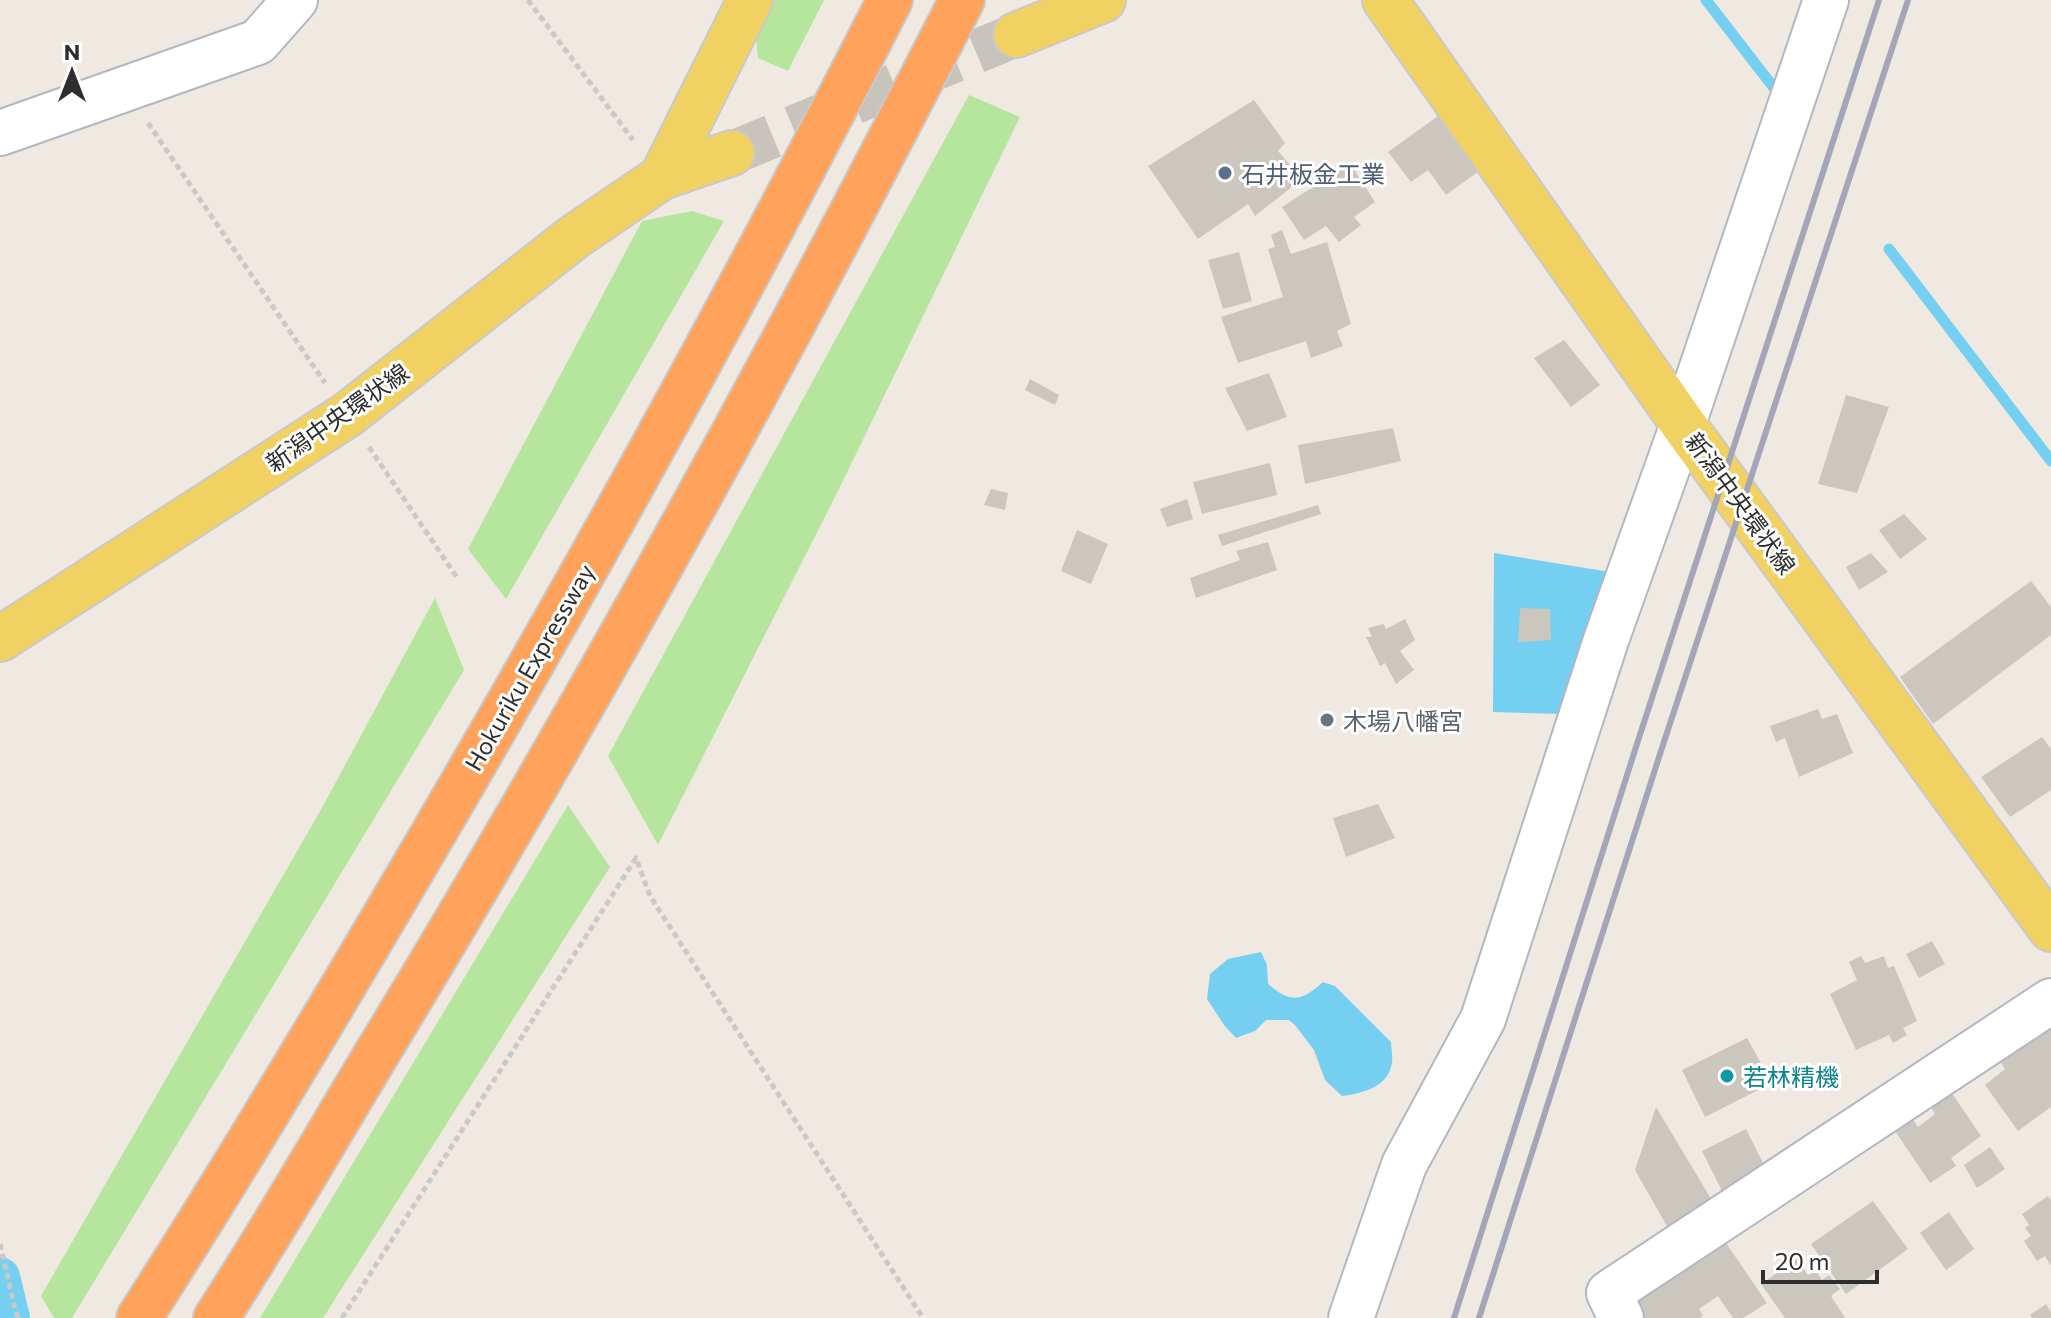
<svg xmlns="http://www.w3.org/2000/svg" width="2051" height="1318" font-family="Commissioner,'Noto Sans JP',sans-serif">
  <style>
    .green { fill: #b6e59e }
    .water { fill: #75cff0 }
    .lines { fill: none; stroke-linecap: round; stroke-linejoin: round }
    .stream { stroke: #75cff0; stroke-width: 11 }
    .canal { stroke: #75cff0; stroke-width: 40 }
    .building { fill: #cbc7bf }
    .primary-tunnel { stroke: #c8c4bd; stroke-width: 44; stroke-dasharray: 44 22; stroke-linecap: butt }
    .minor-casing { stroke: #b4b7c1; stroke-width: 48 }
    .tertiary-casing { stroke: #b4b7c1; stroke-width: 48 }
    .primary-casing { stroke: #c9c9c9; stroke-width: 48 }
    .motorway-casing { stroke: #c9c9c9; stroke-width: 48 }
    .path { stroke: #c9c9c9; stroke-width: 5; stroke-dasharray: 6 4; stroke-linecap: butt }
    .minor { stroke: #fff; stroke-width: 44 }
    .tertiary { stroke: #fff; stroke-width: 44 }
    .primary { stroke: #f2d163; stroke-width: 44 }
    .motorway { stroke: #ffa35c; stroke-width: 44 }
    .rail { stroke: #a3a6b8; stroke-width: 6 }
    .service-dot { fill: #5c6f8a; stroke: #fff; stroke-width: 3 }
    .worship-dot { fill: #6b7280; stroke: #fff; stroke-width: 3 }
    .culture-dot { fill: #0f9aa8; stroke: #fff; stroke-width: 3 }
    .labels { text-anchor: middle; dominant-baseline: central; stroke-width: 6; stroke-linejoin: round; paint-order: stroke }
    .service-label { font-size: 24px; fill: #4e5e75; stroke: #fff; text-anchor: start }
    .street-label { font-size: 24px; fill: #2e2e2e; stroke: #fff }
    .worship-label { font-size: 24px; fill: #5b616d; stroke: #fff; text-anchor: start }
    .culture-label { font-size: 24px; fill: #0d838f; stroke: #fff; text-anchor: start }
  </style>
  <rect width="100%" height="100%" fill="#efe9e1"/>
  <!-- green -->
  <path class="green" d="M770,0H824L788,71L758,58L755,29Z
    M969,95L1020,117L835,497L658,845L608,756Z
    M692,211L724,221L506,599L468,549L642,221Z
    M435,598L464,670L72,1318H54L41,1296L323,806Z
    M568,805L610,867L323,1318H260Z"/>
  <!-- water -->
  <path class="water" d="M1494,553L1610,572L1562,714L1493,712Z
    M1261,952L1267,965L1268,984C1290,1003 1301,1002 1323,982L1335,986L1391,1042C1391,1048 1393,1056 1392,1062C1389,1087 1363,1093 1342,1096L1325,1080L1314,1050L1295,1025L1289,1020H1266L1255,1031L1236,1038L1224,1025L1207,999L1210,974L1228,959Z"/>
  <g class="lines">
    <!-- stream -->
    <path class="stream" d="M1706,0L1781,97
      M1889,249L2051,461"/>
    <!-- canal -->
    <path class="canal" d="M0,1277L10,1318"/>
  </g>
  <!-- building -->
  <path class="building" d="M1254,100L1285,143L1278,151L1302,179L1255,216L1248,204L1198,239L1148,166Z
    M1438,116L1479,171L1446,195L1428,170L1411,182L1388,152Z
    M1350,163L1375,202L1354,217L1361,225L1339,242L1326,226L1304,240L1282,207Z
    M1282,230L1291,254L1327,242L1351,324L1337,331L1343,346L1311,358L1306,341L1238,363L1221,317L1283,297L1268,249L1275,247L1271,235Z
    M1239,252L1252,301L1223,309L1208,260Z
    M1564,340L1600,385L1571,407L1534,358Z
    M1269,373L1287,417L1247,431L1225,388Z
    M1030,379L1059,395L1055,405L1025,390Z
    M1846,395L1889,407L1857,493L1818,484Z
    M1393,428L1401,461L1305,484L1298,445Z
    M1270,463L1277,495L1202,514L1193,482Z
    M991,489L1008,493L1005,510L984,505Z
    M1187,499L1193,519L1167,527L1160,509Z
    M1318,505L1321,514L1222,546L1218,535Z
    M1904,514L1927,539L1900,559L1879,530Z
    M1077,530L1108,544L1091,584L1061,571Z
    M1268,542L1277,570L1196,598L1190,578L1240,560L1236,551Z
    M1871,553L1888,572L1859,590L1846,567Z
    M2031,581L2051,607V635L1933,724L1900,677Z
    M1520,608L1550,609L1551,640L1518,642Z
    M1405,619L1415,640L1400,651L1414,670L1396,684L1385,663L1380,666L1366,637H1372L1368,628L1384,624L1386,629Z
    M1818,709L1822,719L1837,714L1853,753L1799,777L1785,738L1776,742L1770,726Z
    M2042,737L2051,749V790L2010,817L1981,777Z
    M1378,804L1395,838L1346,857L1333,818Z
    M1932,941L1945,964L1919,978L1906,954Z
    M1861,956L1865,963L1884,956L1888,968L1894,966L1917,1021L1903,1028L1907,1035L1893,1043L1889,1035L1856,1050L1830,994L1857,980L1849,962Z
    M2051,1029V1107L2018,1131L1985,1085L2005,1069L2000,1061Z
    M1747,1038L1772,1083L1705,1117L1682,1070Z
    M1949,1089L1981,1136L1951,1158L1956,1166L1930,1183L1893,1128L1910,1115L1918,1127L1935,1114L1928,1102Z
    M1656,1107L1713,1202L1668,1228L1635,1170Z
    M1746,1129L1766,1169L1723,1193L1702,1151Z
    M1990,1147L2005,1169L1977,1188L1964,1165Z
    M2048,1196L2051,1200V1266L2045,1256L2037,1261L2024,1241L2031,1236L2025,1228L2029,1225L2022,1214Z
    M1873,1201L1908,1249L1846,1294L1811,1244Z
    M1949,1212L1974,1249L1946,1270L1920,1233Z
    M1724,1240L1767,1303L1743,1318H1733L1718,1296L1699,1309L1703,1316L1700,1318H1641L1630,1301Z
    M1797,1259L1808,1275L1816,1271L1822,1280L1829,1275L1840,1289L1831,1296L1845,1318H1785L1761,1284Z
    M2046,1304L2051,1312V1318H2032L2030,1315Z"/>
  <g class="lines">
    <!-- primary-tunnel -->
    <path class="primary-tunnel" d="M732,153L1016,35"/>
    <!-- minor casing -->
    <g class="minor-casing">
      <path id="minor" d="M0,133L258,42L295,0
        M1621,1318L1609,1293L2051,1001"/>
    </g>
    <!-- tertiary casing -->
    <g class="tertiary-casing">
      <path id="tertiary" d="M1351,1318L1404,1165L1483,1019L1606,640L1683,424L1826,0"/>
    </g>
    <!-- primary casing -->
    <g class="primary-casing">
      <path id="primary" d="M1385,0L1683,424L2051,929
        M1016,35L1103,0
        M662,177L750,0
        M0,639L347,415L574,237L662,177L732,153"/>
    </g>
    <!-- motorway casing -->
    <g class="motorway-casing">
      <path id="motorway" d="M139,1318C242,1158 340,993 436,829C595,557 747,281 890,0
        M216,1318C274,1229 327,1136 382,1045C589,704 781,355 962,0"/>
    </g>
    <!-- path -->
    <path class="path" d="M528,0L633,140
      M148,123L325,383
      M369,447L458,579
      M0,1244L15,1309L18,1318
      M342,1318L636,858L650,896L923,1318"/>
    <!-- minor -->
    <use href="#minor" class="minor"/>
    <!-- tertiary -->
    <use href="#tertiary" class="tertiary"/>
    <!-- primary -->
    <use href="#primary" class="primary"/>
    <!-- motorway -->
    <use href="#motorway" class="motorway"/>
    <!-- rail -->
    <path class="rail" d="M1454,1318L1636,747L1879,0
      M1479,1318L1660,754L1908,0"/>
  </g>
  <!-- markers -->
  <circle class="service-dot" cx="1225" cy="173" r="8"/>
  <circle class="worship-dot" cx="1327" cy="720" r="8"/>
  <circle class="culture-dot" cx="1727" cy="1076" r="8"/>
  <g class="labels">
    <!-- service labels -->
    <g class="service-label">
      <text x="1241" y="173">石井板金工業</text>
    </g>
    <!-- street labels -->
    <g class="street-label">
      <text transform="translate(337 417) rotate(-35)">新潟中央環状線</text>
      <text transform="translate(1741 503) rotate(54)">新潟中央環状線</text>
      <text transform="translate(529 667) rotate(-60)">Hokuriku Expressway</text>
    </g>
    <!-- worship labels -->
    <g class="worship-label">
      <text x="1343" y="720">木場八幡宮</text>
    </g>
    <!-- culture labels -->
    <g class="culture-label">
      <text x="1743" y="1076">若林精機</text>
    </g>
  </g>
  <!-- north arrow -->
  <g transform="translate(72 72)" stroke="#ffffff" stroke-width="6" paint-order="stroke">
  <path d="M0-6L14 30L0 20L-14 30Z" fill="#2e2e2e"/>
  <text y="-12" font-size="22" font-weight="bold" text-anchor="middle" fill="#2e2e2e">N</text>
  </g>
  <!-- scale -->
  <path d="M1763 1270v12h114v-12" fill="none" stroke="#2e2e2e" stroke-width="4"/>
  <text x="1775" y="1270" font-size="24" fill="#2e2e2e" stroke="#ffffff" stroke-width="6" paint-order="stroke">20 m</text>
</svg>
